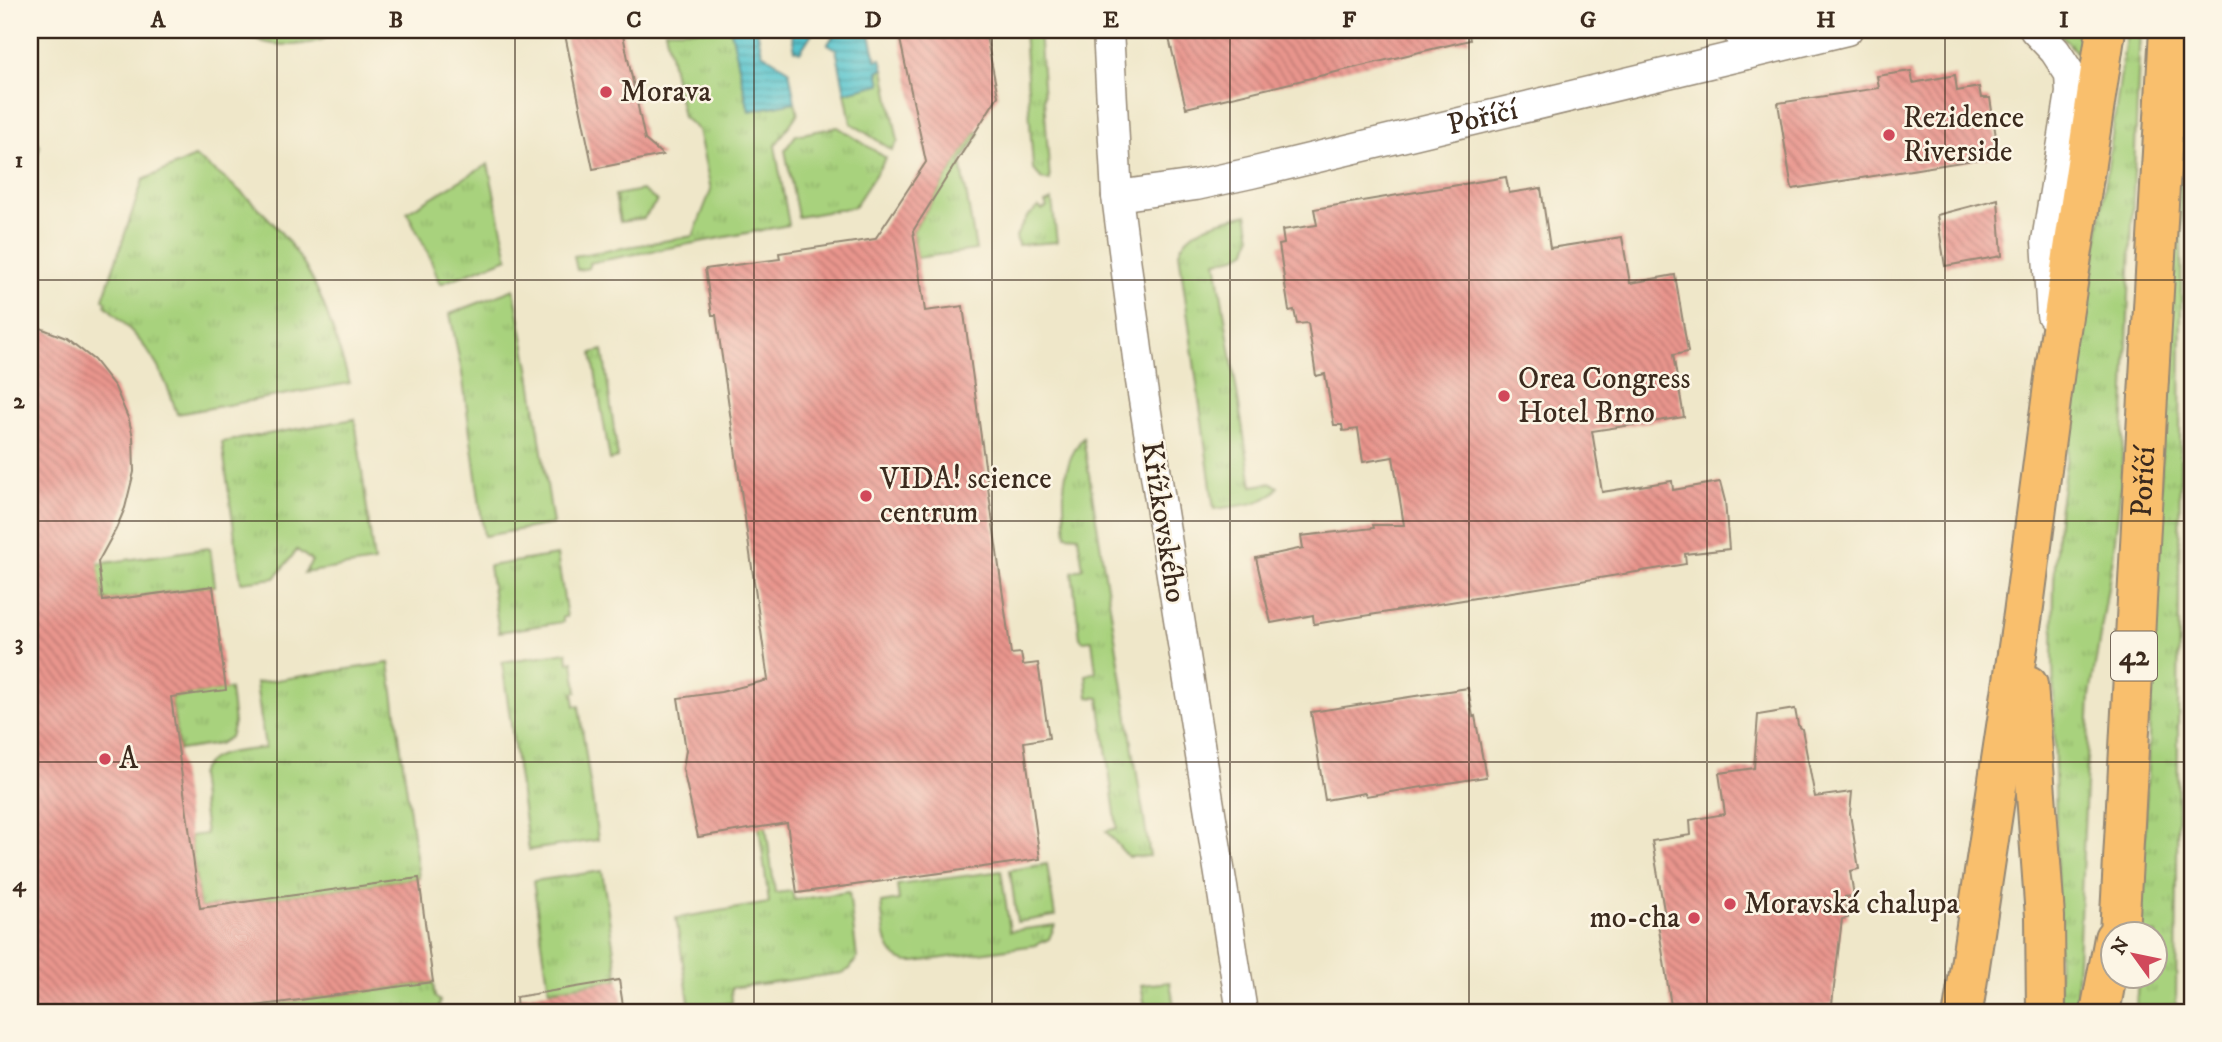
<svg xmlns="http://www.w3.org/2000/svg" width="2222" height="1042" font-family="'IM FELL DW Pica',serif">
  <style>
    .grass { fill: url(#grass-tufts); stroke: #727e4e; stroke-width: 2 }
    .water { fill: url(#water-rules); stroke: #497776; stroke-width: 2 }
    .building { fill: url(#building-back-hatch) }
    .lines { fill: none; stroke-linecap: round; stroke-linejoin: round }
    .street-casing { stroke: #958874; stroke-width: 33 }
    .primary-casing { stroke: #958874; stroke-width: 42 }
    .highway-casing { stroke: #958874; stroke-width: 42 }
    .street { stroke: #fff; stroke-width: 30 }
    .primary { stroke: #f9bf6d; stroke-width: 38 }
    .highway { stroke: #f9bf6d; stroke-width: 38 }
    .grid { fill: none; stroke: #3b2a1e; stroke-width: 2; stroke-opacity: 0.55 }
    .poi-dot { fill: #d1495b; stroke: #fcf5e5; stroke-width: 2.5 }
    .labels { text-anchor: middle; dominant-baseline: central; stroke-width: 5; stroke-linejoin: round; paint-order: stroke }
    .shield { fill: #fcf5e5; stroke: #75675a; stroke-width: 2 }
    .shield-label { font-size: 28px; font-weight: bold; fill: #3b2a1e }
    .poi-label { font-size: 30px; fill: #3b2a1e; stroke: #fcf5e5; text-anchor: start }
    .street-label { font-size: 30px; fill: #3b2a1e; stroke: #fcf5e5 }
    .neatline { fill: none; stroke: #3b2a1e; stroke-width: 2.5 }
    .grid-label { font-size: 23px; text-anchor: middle; font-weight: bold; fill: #3b2a1e }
  </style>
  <defs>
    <pattern id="grass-tufts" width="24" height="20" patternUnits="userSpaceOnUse" patternTransform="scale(1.75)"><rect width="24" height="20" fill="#a8d27d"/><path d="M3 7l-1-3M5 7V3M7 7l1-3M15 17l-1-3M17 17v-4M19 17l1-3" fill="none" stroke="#92b46c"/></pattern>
    <pattern id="water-rules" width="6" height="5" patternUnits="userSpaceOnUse" patternTransform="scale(1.75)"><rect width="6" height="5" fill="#57c4cd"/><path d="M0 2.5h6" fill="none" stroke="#499fa6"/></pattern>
    <pattern id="building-back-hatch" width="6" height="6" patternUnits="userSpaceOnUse" patternTransform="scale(1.75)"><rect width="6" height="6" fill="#e9958d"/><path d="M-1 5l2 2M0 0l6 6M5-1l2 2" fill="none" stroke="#be7a73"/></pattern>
  </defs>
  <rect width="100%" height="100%" fill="#fcf5e5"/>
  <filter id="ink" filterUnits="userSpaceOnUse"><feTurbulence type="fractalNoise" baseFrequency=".0143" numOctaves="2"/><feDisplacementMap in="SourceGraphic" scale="14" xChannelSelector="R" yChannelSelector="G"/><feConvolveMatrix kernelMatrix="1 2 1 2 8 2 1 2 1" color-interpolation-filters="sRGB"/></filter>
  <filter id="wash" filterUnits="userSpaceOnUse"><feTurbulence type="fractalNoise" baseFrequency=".00686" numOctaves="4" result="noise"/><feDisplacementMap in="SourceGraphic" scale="28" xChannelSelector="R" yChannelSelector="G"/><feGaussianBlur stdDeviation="1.57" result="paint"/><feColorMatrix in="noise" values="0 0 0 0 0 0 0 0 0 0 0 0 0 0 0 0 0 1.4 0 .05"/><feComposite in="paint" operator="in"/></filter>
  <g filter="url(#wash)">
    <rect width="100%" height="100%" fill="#efe7c9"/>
    <!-- grass -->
    <path class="grass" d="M235,30H343C310,50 268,50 235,30Z
      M665,30H731L749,111L795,102L798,113L775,146L789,225L589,263V268L577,270L574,256L693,236L711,190L698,130L683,117Z
      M1024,30H1039L1050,181L1042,179L1033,169Z
      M2056,30H2085L2082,53L2079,55C2071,47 2065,38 2056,30Z
      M2127,30H2140L2121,486L2113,557L2090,696L2076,1007H2059L2053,657L2054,581L2058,520Z
      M2181,30H2183L2176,1012H2136L2138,976H2156V934L2140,933Z
      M884,69L898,141L892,150L851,123L845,92L880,84L878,71Z
      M838,127L886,158L854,207L798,217L785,150L796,135Z
      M976,131L979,134L961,162L976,250L917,258L913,231Z
      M30,132L40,146L30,178Z
      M195,157C247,192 295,236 320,296C332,324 340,354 350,383L177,414C162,364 144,341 105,305L107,302L103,299L143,180Z
      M488,164L508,258L440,284L428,253L407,212Z
      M642,190L657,201L644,218L620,222L615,195Z
      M1052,200L1057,242L1018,245L1016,236L1027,217L1039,207L1042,210L1047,207L1045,203Z
      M1247,214L1251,237L1247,250L1236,257L1216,261L1252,486L1272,483L1278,487C1267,506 1234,506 1214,509L1179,252C1188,225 1223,221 1247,214Z
      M514,289L530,373L553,524L484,536L462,373L450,314Z
      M603,350L618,458L610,460L592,353Z
      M355,419L374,562L304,573L312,561L297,550L275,578L241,582L222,442Z
      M1083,437L1150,856L1128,857L1106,831L1117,828L1099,698L1088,697L1086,675L1096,672L1092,640L1083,641L1080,638L1072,572L1083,568L1078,536L1066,535C1063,499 1059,467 1083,437Z
      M210,548L215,586L103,601L97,564Z
      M557,555L567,617H563V622L499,632L489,566Z
      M567,652L568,662L573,661L577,692L573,693L575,706H579L598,840L529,850L502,662Z
      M389,663L419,878L200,908L190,836L206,834L199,775C209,749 241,752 265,748L256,683Z
      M230,689L234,723L230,737L219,744L179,750L171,697Z
      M754,787L761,790L775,893L792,891L794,900L849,892L857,958L850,969L842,973L731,988L732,1003L690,1008L676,918L769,903Z
      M1047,864L1055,916L1017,922L1010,870Z
      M602,871L618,979L549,990L533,881Z
      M1001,871L1010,931L1055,925L1049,939L1036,945L915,962C882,964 884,926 881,903L899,900L897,885Z
      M433,982L435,997L440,1001L438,1012H211Z
      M1170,982L1175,1012H1159L1158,1006L1145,1007L1141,985Z"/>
    <!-- water -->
    <path class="water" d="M731,30H757L762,53L789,70L795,102L749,111Z
      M791,30H814L800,52L795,50Z
      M837,30H869L876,60L881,59L884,69L878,71L881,84L845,92L836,49L828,44Z"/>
    <g id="blocks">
      <!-- building -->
      <path class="building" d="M564,30H622L645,140L663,155L593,169Z
        M898,30H985L998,96L913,231L925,311L963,306L1011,654L1021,653L1023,665L1038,663L1049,738L1024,742L1040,859L797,893L787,823L698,837L683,769L686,750L678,698L721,692L768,680L716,315H712L705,269L780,259L779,253L875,239L926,162Z
        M1167,30H1468L1470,40L1186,108Z
        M1911,71L1913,83L1955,75L1957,91L1979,87L1981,98H1990L1999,156L1792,189L1778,103L1879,88L1877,76Z
        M1506,177L1509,193L1541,188L1550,248L1622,237L1630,283L1675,275L1688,352L1673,355L1684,417L1592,431L1602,492L1672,481L1673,490L1720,482L1725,501L1729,549L1685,554L1686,564L1314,624L1313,615L1271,623L1256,558L1303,548L1301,536L1374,528L1373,525H1404L1393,457L1363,462L1358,429L1343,431L1342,425H1334L1325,374L1316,376L1308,323L1297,324L1294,310L1289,311L1279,245L1284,244L1282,230L1317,225L1314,209Z
        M1998,199L2002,256L1945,266L1937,215Z
        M30,324L66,338L94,360L115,387L129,420L133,437L134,472L125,508L116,529L98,562L103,601L213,586L226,690L171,697L200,908L419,878L433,982L211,1012H30Z
        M1468,688L1473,717L1475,716L1486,777L1366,796L1365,793L1325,800L1311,712Z
        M1795,709L1798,725L1802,729L1815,797L1852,792L1850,814L1859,869L1850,871L1854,896L1845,897L1848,918L1842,919L1832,1004L1781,1012H1672L1657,917L1665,916L1652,841L1691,835L1690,820L1725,814L1719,773L1754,768L1758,715Z
        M619,980L624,1012H517L516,997Z"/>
    </g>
  </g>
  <g filter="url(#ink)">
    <use href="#blocks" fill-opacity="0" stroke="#958874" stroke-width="2"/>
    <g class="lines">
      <!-- street casing -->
      <g class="street-casing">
        <g id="street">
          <path d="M1108,30L1117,196L1141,381L1242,1012"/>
          <path d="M1739,30L1746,54"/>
          <path d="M2035,30L2055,51L2070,74L2071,93L2047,241L2052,315"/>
          <path id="s1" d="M1117,196L1196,185L1251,173L1847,30"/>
        </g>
      </g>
      <!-- primary casing -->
      <g class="primary-casing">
        <path id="primary" d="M2056,363L2106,30
          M2149,378L2169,30"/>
      </g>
      <!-- highway casing -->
      <g class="highway-casing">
        <g id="highway">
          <path d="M2028,685L2045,917L2046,1012"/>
          <path id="s2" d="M2119,934L2149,378"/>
          <path d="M1963,1012L2023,614L2056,363"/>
          <path d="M2100,1012L2114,938"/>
        </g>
      </g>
      <!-- street -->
      <use href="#street" class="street"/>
      <!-- primary -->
      <use href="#primary" class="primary"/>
      <!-- highway -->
      <use href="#highway" class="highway"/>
    </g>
  </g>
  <!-- grid -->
  <path class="grid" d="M277,30V1012M515,30V1012M754,30V1012M992,30V1012M1230,30V1012M1469,30V1012M1707,30V1012M1945,30V1012M30,280H2192M30,521H2192M30,762H2192"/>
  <!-- markers -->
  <g class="poi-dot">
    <circle cx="606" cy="92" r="7"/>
    <circle cx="1889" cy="135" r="7"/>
    <circle cx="1504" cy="396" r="7"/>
    <circle cx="866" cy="496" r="7"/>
    <circle cx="105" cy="759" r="7"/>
    <circle cx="1730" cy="904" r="7"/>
    <circle cx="1694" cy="918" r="7"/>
  </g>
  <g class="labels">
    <!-- shield labels -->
    <rect class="shield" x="2111" y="631.5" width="46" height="49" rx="5"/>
    <g class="shield-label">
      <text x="2134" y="656">42</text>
    </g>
    <!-- poi labels -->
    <g class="poi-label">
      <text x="620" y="92">Morava</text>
      <text x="1903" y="118">Rezidence<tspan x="1903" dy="34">Riverside</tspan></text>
      <text x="1518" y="379">Orea Congress<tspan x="1518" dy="34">Hotel Brno</tspan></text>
      <text x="880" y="479">VIDA! science<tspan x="880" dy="34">centrum</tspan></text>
      <text x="119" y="759">A</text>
      <text x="1744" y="904">Moravská chalupa</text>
      <text x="1680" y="918" text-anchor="end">mo-cha</text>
    </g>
    <!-- street labels -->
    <g class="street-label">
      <text stroke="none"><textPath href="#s1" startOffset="374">Poříčí</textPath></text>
      <text stroke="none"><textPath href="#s2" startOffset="453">Poříčí</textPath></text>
      <text transform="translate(1163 522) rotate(81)">Křížkovského</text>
    </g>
  </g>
  <!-- margin -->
  <rect width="2222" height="1042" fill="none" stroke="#fcf5e5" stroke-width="77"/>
  <!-- north arrow -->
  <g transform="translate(2134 955) rotate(303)"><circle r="33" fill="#fcf5e5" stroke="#afa495" stroke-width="2"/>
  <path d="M0-5L12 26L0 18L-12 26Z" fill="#d1495b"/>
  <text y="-10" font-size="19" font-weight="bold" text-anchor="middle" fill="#3b2a1e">N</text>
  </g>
  <rect x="38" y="38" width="2146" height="966" class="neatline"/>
  <g class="grid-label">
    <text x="158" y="27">A</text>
    <text x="396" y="27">B</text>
    <text x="634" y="27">C</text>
    <text x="873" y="27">D</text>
    <text x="1111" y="27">E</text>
    <text x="1349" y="27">F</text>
    <text x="1588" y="27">G</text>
    <text x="1826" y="27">H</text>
    <text x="2064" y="27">I</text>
    <text x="19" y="167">1</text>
    <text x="19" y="408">2</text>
    <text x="19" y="650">3</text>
    <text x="19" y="891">4</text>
  </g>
</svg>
